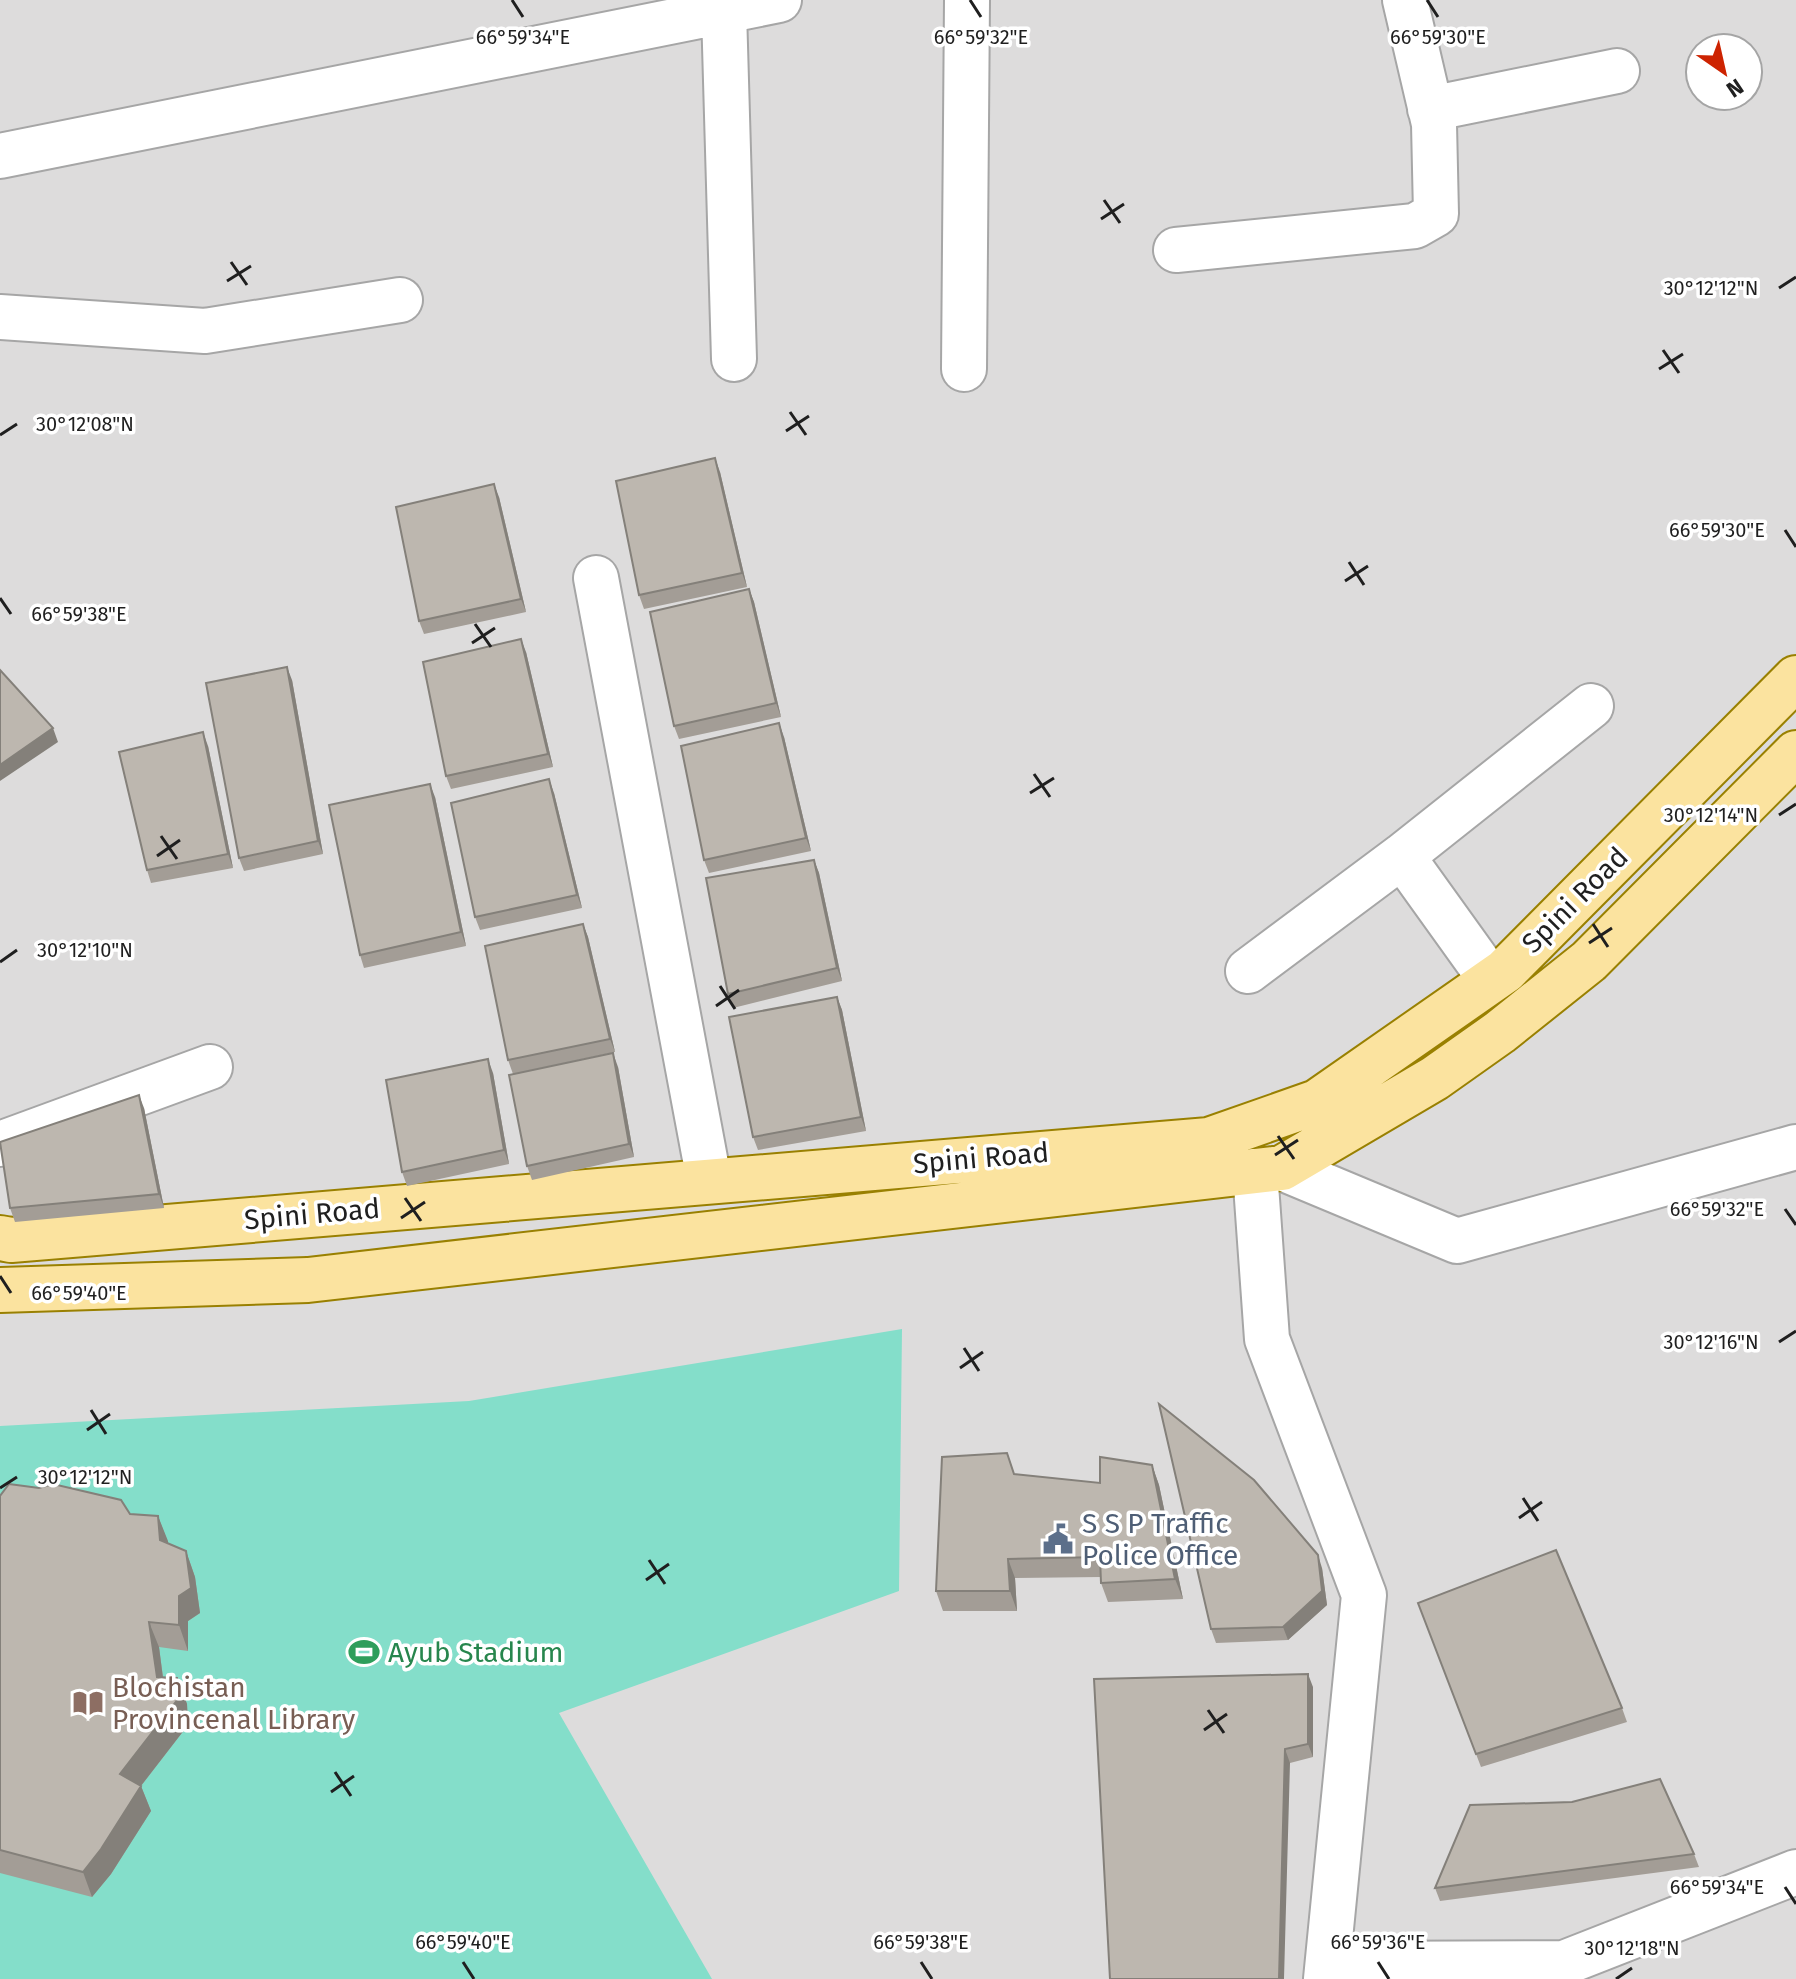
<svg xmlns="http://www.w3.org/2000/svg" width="1796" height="1979" font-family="'Fira Sans',sans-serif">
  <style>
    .residential { fill: #dddcdc; fill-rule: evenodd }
    .pitch { fill: #84deca }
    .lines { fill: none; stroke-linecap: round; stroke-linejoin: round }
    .minor-casing { stroke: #a6a6a6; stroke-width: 48 }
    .major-casing { stroke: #998001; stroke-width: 48 }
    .minor { stroke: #fff; stroke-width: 44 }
    .major { stroke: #fbe39f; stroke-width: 44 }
    .wall { fill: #a39d96 }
    .shaded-wall { fill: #84807a }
    .building { fill: #bdb7af; stroke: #84807a; stroke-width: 2 }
    .ticks { fill: none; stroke: #1f1f1f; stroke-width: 3 }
    .labels { text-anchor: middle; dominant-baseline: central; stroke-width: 7; stroke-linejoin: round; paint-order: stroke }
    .street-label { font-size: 28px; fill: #1f1f1f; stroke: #fff }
    .service-label { font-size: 28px; fill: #4e5e75; stroke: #fff; text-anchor: start }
    .leisure-label { font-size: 28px; fill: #27864d; stroke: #fff; text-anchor: start }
    .education-label { font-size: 28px; fill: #785e54; stroke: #fff; text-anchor: start }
    .ticks-label { font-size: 20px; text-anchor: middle; fill: #1f1f1f; stroke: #fff; stroke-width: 7; stroke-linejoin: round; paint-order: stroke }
  </style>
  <rect width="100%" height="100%" fill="#f0eee6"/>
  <!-- residential -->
  <path class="residential" d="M0,0H1796V1979H0ZM1700,48H1748V96H1700Z"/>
  <!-- pitch -->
  <path class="pitch" d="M902,1329L899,1591L559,1713L712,1979H0V1426L469,1401Z"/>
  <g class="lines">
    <!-- minor casing -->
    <g class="minor-casing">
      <path id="minor" d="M724,11L734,359
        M1430,109L1617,71
        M0,156L779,0
        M1176,250L1415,226L1436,214L1434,124L1405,0
        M0,317L205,331L400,300
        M964,369L967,0
        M596,578L709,1180
        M1402,856L1491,980
        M1248,971L1402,856L1591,706
        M0,1144L210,1067
        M1282,1168L1457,1241L1796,1147
        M1255,1171L1267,1339L1364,1595L1326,1979
        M1328,1964L1564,1963L1796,1872"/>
    </g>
    <!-- major casing -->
    <g class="major-casing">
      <path id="major" d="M0,1238L11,1240L1209,1140L1317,1102L1505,971L1796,678
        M0,1290L308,1280L1282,1168L1435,1078L1500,1032L1589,961L1796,753"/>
    </g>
    <!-- minor -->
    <use href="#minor" class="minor"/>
    <!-- major -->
    <use href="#major" class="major"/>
  </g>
  <!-- wall -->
  <path class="wall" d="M720,472L747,587L644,609L639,595Z
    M499,497L526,612L424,634L419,621Z
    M749,589L754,602L781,717L679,739L674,726Z
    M526,652L553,767L451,789L446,776Z
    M292,680L323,854L244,871L239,858Z
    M784,737L811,851L709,873L704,860Z
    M208,746L233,868L151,883L147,870Z
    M554,793L582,908L480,930L475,917Z
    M435,797L466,946L364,968L360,955Z
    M814,860L819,873L842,981L733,1008L728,994Z
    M583,924L588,937L615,1052L513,1074L508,1060Z
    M837,997L842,1010L866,1131L758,1150L753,1137Z
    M618,1067L634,1157L532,1180L527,1166Z
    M493,1073L509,1164L407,1186L402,1172Z
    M144,1108L164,1208L15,1222L10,1208Z
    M1152,1465L1159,1485L1183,1599L1108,1602L1101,1583V1577L1015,1578L1017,1611H943L936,1591L1015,1475L1100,1483Z
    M0,1496L130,1514L158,1516L168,1543L186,1551L195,1577L200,1613L188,1621V1651L159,1647L163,1677L177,1678L187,1704L188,1725L141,1786L151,1811L111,1874L92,1897L0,1873Z
    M1322,1568L1327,1605L1288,1640L1216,1643L1211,1629Z
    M1418,1603L1622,1708L1627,1722L1481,1767Z
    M1313,1687V1757L1290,1763L1110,1979Z
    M1694,1854L1699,1867L1440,1901L1435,1888Z"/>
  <!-- shaded-wall -->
  <path class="shaded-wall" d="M715,458L720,472L747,587L742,573Z
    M494,484L499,497L526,612L521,599Z
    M749,589L754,602L781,717L776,703Z
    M521,639L526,652L553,767L548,754Z
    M287,667L292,680L323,854L318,841Z
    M779,723L784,737L811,851L806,838Z
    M53,728L58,742L0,781V765Z
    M203,732L208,746L233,868L228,854Z
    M549,779L554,793L582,908L577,895Z
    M430,784L435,797L466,946L461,932Z
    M814,860L819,873L842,981L837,968Z
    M583,924L588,937L615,1052L610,1039Z
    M837,997L842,1010L866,1131L861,1117Z
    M613,1053L618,1067L634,1157L629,1144Z
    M488,1059L493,1073L509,1164L504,1150Z
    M139,1095L144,1108L164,1208L159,1194Z
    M1152,1465L1159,1485L1183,1599L1175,1579Z
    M158,1516L168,1541L169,1565L160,1540Z
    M186,1551L195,1577L200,1613L188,1621V1651L179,1625V1596Z
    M1318,1555L1322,1568L1327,1605L1288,1640L1283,1627Z
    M1008,1559L1015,1578L1017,1611L1010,1591Z
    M149,1622L159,1647L166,1702L157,1677Z
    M1308,1674L1313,1687V1757L1308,1744Z
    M177,1678L187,1704L188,1725L130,1800L120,1774Z
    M1285,1749L1290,1763L1284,1979H1279Z
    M141,1786L151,1811L111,1874L92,1897L83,1872Z"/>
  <!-- building -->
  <path class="building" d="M715,458L742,573L639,595L616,481Z
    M494,484L521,599L419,621L396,507Z
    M749,589L776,703L674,726L650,612Z
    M521,639L548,754L446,776L423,662Z
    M287,667L318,841L239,858L206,683Z
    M0,670L53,728L0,765Z
    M779,723L806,838L704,860L681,746Z
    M203,732L228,854L147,870L119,752Z
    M549,779L577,895L475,917L451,803Z
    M430,784L461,932L360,955L329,805Z
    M814,860L837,968L728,994L706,878Z
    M583,924L610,1039L508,1060L485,946Z
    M837,997L861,1117L753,1137L729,1017Z
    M613,1053L629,1144L527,1166L509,1075Z
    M488,1059L504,1150L402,1172L386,1080Z
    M139,1095L159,1194L10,1208L0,1142Z
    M1159,1404L1254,1480L1318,1555L1322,1591L1283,1627L1211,1629Z
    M1007,1453L1014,1474L1100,1483V1457L1152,1465L1175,1579L1101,1583L1100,1557L1008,1559L1010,1591H936L942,1457Z
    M9,1484L39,1488L53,1484L121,1500L130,1514L158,1516L160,1540L186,1551L191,1588L179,1596V1625L149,1622L157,1677L177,1678L178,1699L120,1774L141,1786L101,1849L83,1872L0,1850V1496Z
    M1556,1550L1622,1708L1476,1754L1418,1603Z
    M1308,1674V1744L1285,1749L1279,1979H1110L1094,1679Z
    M1660,1779L1694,1854L1435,1888L1470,1805L1572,1802Z"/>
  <!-- ticks -->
  <path class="ticks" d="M512,0L523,17M970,0L981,17M1427,0L1438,17M1104,200L1120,223M1101,219L1124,204M231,262L247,285M227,281L251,266M1779,288L1796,277M1663,350L1679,373M1659,369L1683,354M790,412L806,435M786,431L809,416M0,435L17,424M1785,530L1796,547M1349,562L1364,585M1345,581L1368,566M0,598L11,614M475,624L491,647M472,643L495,628M1034,774L1050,797M1030,793L1054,778M1779,815L1796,804M161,836L177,859M157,856L180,840M1593,924L1608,947M1589,943L1612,928M0,962L17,950M720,986L735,1009M716,1006L739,990M1278,1136L1294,1159M1275,1155L1298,1140M405,1198L421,1221M1785,1209L1796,1225M401,1218L425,1202M0,1276L11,1293M1779,1342L1796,1331M964,1348L979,1371M960,1368L983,1352M91,1410L106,1434M87,1430L110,1414M0,1488L17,1477M1523,1498L1538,1521M1519,1518L1542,1502M649,1560L665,1584M646,1580L669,1564M1208,1710L1224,1733M1204,1730L1227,1714M335,1772L351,1796M331,1792L354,1776M1785,1887L1796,1904M463,1962L474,1979M921,1962L932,1979M1378,1962L1389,1979M1616,1979L1632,1968"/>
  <!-- icons -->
  <defs>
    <g id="civic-bare" transform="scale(2.4)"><path d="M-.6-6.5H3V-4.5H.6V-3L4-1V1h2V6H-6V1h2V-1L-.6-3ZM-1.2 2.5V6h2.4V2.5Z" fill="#5c6f8a" stroke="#fff" stroke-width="2.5" paint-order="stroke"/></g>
    <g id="stadium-bare" transform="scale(2.4)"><path d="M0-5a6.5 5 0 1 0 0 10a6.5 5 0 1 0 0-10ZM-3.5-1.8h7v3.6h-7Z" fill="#2e9e5b" stroke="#fff" stroke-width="2.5" paint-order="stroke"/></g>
    <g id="library-bare" transform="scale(2.4)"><path d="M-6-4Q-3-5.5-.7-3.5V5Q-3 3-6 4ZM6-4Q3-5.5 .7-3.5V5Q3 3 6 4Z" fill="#8d6e63" stroke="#fff" stroke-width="2.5" paint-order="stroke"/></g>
  </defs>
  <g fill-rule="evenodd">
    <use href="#civic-bare" x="1058" y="1539"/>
    <use href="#stadium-bare" x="364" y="1652"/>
    <use href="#library-bare" x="88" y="1703"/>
  </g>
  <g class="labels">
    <!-- street labels -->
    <g class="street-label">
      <text transform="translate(1575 900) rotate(-45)">Spini Road</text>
      <text transform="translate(981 1158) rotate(-5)">Spini Road</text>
      <text transform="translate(312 1214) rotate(-5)">Spini Road</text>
    </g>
    <!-- service labels -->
    <g class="service-label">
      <text x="1082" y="1523">S S P Traffic<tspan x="1082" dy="32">Police Office</tspan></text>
    </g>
    <!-- leisure labels -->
    <g class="leisure-label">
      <text x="388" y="1652">Ayub Stadium</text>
    </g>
    <!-- education labels -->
    <g class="education-label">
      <text x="112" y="1687">Blochistan<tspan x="112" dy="32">Provincenal Library</tspan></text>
    </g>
  </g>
  <g class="ticks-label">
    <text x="523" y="44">66°59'34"E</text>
    <text x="981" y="44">66°59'32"E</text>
    <text x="1438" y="44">66°59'30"E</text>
    <text x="1711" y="295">30°12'12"N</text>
    <text x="85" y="431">30°12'08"N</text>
    <text x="1717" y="537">66°59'30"E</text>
    <text x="79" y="621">66°59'38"E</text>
    <text x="1711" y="822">30°12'14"N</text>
    <text x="85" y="957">30°12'10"N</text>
    <text x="1717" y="1216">66°59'32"E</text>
    <text x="79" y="1300">66°59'40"E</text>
    <text x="1711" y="1349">30°12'16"N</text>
    <text x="85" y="1484">30°12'12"N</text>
    <text x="1717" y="1894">66°59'34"E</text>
    <text x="463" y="1949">66°59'40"E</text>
    <text x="921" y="1949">66°59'38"E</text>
    <text x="1378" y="1949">66°59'36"E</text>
    <text x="1632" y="1955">30°12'18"N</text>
  </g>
  <!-- north arrow -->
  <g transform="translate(1724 72) rotate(146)"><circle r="38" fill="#ffffff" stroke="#a5a5a5" stroke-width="2"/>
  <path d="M0-6L14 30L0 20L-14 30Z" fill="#cd2301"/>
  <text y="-12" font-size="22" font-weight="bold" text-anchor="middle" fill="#1f1f1f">N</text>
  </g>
</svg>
